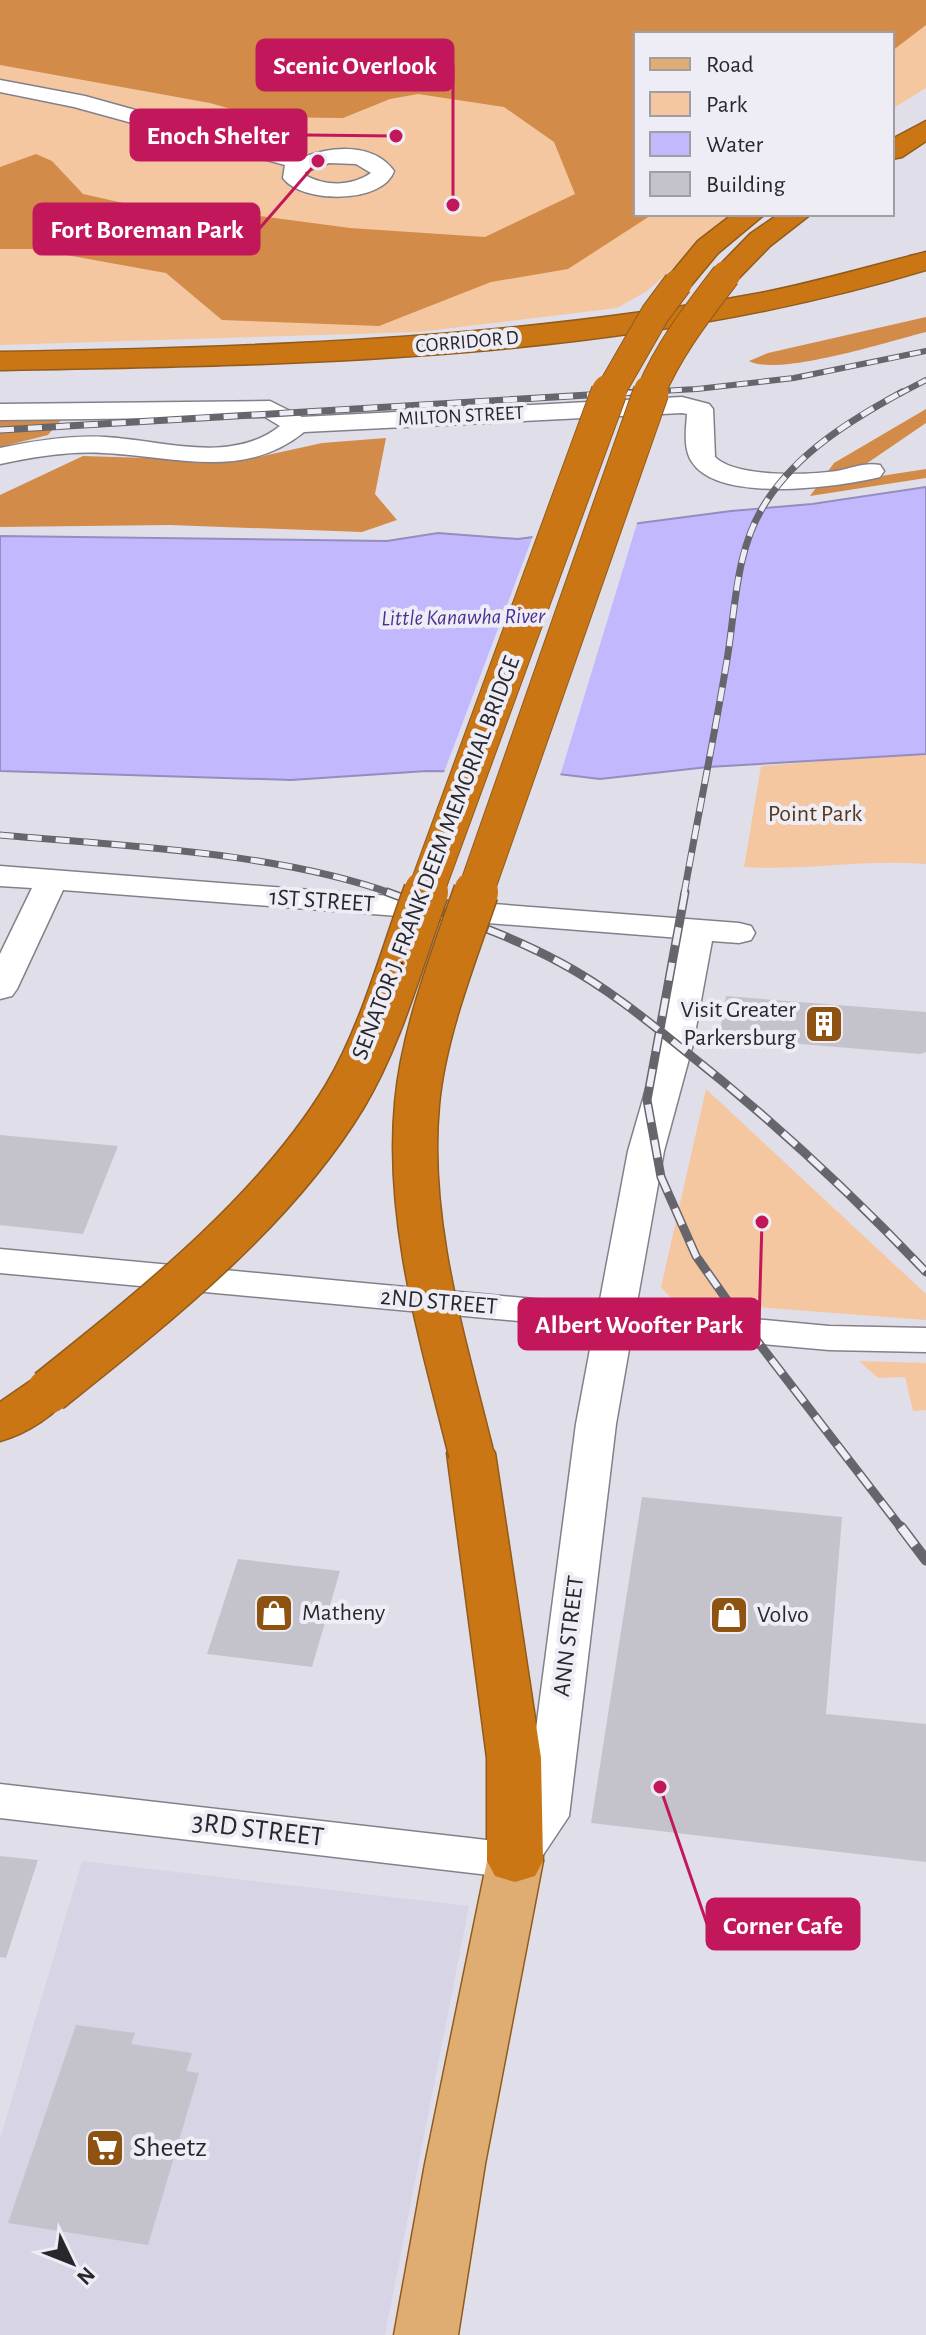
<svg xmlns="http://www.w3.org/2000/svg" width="926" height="2335" font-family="'Alegreya Sans',sans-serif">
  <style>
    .built { fill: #d6d4e5 }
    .green { fill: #f4c7a0 }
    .forest { fill: #d28b48 }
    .water { fill: #c2b8fd; stroke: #948dbe; stroke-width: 2 }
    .pier { fill: #e0dfe9 }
    .building { fill: #c4c3cc }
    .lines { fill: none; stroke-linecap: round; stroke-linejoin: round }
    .street-casing { stroke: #82818a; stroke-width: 3 }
    .primary-casing { stroke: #915b1c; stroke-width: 3 }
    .highway-casing { stroke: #915b1c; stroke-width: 3 }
    .street { fill: #fff; fill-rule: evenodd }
    .primary { fill: #dfad72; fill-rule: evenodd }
    .highway { fill: #ca7614; fill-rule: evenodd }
    .rail-far3-casing { stroke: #66656b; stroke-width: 6 }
    .rail-far2-casing { stroke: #66656b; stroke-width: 7 }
    .rail-far1-casing { stroke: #66656b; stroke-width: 9 }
    .rail-casing { stroke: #66656b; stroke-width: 11 }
    .rail-far3 { stroke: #eeedf6; stroke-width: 4; stroke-dasharray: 11; stroke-linecap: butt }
    .rail-far2 { stroke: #eeedf6; stroke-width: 5; stroke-dasharray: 14; stroke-linecap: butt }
    .rail-far1 { stroke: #eeedf6; stroke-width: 6; stroke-dasharray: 18; stroke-linecap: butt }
    .rail { stroke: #eeedf6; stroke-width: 8; stroke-dasharray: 23; stroke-linecap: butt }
    .highway-bridge-far2-casing { stroke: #915b1c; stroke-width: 30; stroke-linecap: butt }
    .highway-bridge-far1-casing { stroke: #915b1c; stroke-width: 37; stroke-linecap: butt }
    .highway-bridge-casing { stroke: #915b1c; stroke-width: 47; stroke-linecap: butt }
    .highway-bridge-far2 { stroke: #ca7614; stroke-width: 28 }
    .highway-bridge-far1 { stroke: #ca7614; stroke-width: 35 }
    .highway-bridge { stroke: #ca7614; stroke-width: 44 }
    .labels { text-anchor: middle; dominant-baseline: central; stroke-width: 8; stroke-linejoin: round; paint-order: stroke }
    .far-street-label { font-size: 20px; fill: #28282c; stroke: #eeedf6 }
    .far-water-label { font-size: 22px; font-style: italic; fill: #4b3090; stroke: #eeedf6 }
    .park-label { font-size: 24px; fill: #56381c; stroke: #eeedf6 }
    .street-label { font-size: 24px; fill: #28282c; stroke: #eeedf6 }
    .poi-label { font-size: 24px; fill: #28282c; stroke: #eeedf6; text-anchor: start }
    .near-street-label { font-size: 28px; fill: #28282c; stroke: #eeedf6 }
    .near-poi-label { font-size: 28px; fill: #28282c; stroke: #eeedf6; text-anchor: start }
    .leader { fill: none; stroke: #c2185b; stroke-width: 3 }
    .callout-dot { fill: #c2185b; stroke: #eeedf6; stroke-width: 3 }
    .callout { fill: #c2185b; stroke: #c2185b; stroke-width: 3 }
    .callout-label { font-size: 26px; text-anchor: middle; font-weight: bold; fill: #fff }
  </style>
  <rect width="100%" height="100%" fill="#e0dfe9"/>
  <!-- built -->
  <path class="built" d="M82,1861L469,1906L385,2335H0V2139Z"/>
  <!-- green -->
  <path class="green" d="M0,0H926V88L892,109V34H636V214H733L647,291L617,308L419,332L0,345Z
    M910,754H926V864C865,859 805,871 744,867L761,766Z
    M706,1089L926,1294V1320L679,1301L670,1297L661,1287Z
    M859,1361L926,1363V1410L913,1411L905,1377L878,1378Z"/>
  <!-- forest -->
  <path class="forest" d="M0,0H926V25L892,51V34H636V214H653L568,269L491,282L379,326L222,320L166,273L33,249H0V167L36,154L52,161L83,194L190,218L245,214L350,228L485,237L575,194L554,142L504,107L418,94L390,99L343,118L259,117L210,103L0,65Z
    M926,317V332C890,341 778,377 749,361L768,353Z
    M926,409V423L863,466L881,476L926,469V478L810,496L834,463Z
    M62,419L48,435L0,447V421Z
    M386,438L375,494L397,520L362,532L170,525L0,527V495L83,456L241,461L322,443Z"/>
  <!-- water -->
  <path class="water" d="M926,487V754L708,767L600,779L550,773L427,771L291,780L0,771V536L387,541L438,533L518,539L731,511L812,504Z"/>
  <!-- pier -->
  <path class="pier" d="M638,520L559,779L443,775L534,533Z"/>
  <!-- building -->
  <path class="building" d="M726,996L926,1012V1052L920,1054L719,1037Z
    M0,1135L118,1146L83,1234L0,1225Z
    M642,1497L842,1517L826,1714L926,1724V1862L591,1823Z
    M238,1559L340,1571L312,1667L207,1654Z
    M0,1856L38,1860L6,1958L0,1957Z
    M76,2025L135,2033L131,2044L192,2053L186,2071L199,2073L148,2245L8,2223Z"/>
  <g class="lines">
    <!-- street casing -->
    <g class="street-casing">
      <path id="street" d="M0,80L85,96L304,157C333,146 374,143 394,171C383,204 302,204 283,178L285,165L74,107L0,92ZM329,163L356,164L371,173C352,186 326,187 305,175V172Z
        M682,397L709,404L713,409L715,457C736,478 809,475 837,471C852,468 865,462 880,465L884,471L880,477C839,487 719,504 692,462C683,449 686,429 687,414L682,413L304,432C244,481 173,456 103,453C69,451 34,457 0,464V448C34,441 70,435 105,437C162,440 231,465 280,426L265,417L0,420V404L270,401L302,417Z
        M0,866L739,923L751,926L755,933L751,940L739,943L712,941L693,1044L664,1151L636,1308L829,1326L926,1328V1352L829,1350L632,1332L616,1424L569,1816L531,1873L515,1878L0,1818V1784L504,1842L525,1813L576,1424L594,1328L0,1273V1249L599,1305L628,1151L659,1044L680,938L63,890L17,989L12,996L0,999V954L32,888L0,886Z"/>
    </g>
    <!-- primary casing -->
    <g class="primary-casing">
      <path id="primary" d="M515,1840L535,1846L543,1861L485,2164L458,2335H394L425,2164L487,1861L495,1846Z"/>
    </g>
    <!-- highway casing -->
    <g class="highway-casing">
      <path id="highway" d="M926,121V141L902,157L892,159V139Z
        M733,214H765L718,253L688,289L678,292L668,289L663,283L698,241Z
        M779,214H811L770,246L736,281L726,284L716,281L711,275L716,269L750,234Z
        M926,252V270C631,360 306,365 0,370V352C255,348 510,339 761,293C817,282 871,266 926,252Z
        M49,1375L66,1380L73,1391C58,1414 26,1434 0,1441V1402L32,1380Z
        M471,1437L488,1441L495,1453L541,1758L543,1861L535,1876L515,1882L495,1876L487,1861V1758L447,1453L454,1441Z"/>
    </g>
    <!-- street -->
    <use href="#street" class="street"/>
    <!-- primary -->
    <use href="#primary" class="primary"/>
    <!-- highway -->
    <use href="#highway" class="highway"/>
    <!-- rail-far3 casing -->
    <g class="rail-far3-casing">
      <path id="rail-far3" d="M605,394L697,389L794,378L926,351
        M899,394L926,380"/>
    </g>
    <!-- rail-far2 casing -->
    <g class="rail-far2-casing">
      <path id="rail-far2" d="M0,430L639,392
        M0,835C123,846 277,852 393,894
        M684,894C698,816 714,738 727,660C736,606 735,550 766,502C798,452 851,420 902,392"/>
    </g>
    <!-- rail-far1 casing -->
    <g class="rail-far1-casing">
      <path id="rail-far1" d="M387,892C446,914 506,933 561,963C604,986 643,1017 680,1047C768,1116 849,1191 926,1272
        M685,892L647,1100L661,1177L696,1256L741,1320L902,1529"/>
    </g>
    <!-- rail casing -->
    <g class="rail-casing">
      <path id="rail" d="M901,1527L926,1560"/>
    </g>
    <!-- rail-far3 -->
    <use href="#rail-far3" class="rail-far3"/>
    <!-- rail-far2 -->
    <use href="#rail-far2" class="rail-far2"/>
    <!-- rail-far1 -->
    <use href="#rail-far1" class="rail-far1"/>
    <!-- rail -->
    <use href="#rail" class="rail"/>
    <!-- highway-bridge-far2 casing -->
    <g class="highway-bridge-far2-casing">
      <path id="highway-bridge-far2" d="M609,394L655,314L678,283
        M650,394C668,350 697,313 726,275"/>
    </g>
    <!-- highway-bridge-far1 casing -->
    <g class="highway-bridge-far1-casing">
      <path id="highway-bridge-far1" d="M425,894L609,392
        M475,894L651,392"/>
    </g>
    <!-- highway-bridge casing -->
    <g class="highway-bridge-casing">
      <path id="highway-bridge" d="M49,1391C154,1307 275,1212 345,1096C382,1034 401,959 426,892
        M471,1453C443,1340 406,1222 417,1104C423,1035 453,958 476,892"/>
    </g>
    <!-- highway-bridge-far2 -->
    <use href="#highway-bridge-far2" class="highway-bridge-far2"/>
    <!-- highway-bridge-far1 -->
    <use href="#highway-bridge-far1" class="highway-bridge-far1"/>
    <!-- highway-bridge -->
    <use href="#highway-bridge" class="highway-bridge"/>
  </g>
  <!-- icons -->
  <defs>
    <g id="building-square" transform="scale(2)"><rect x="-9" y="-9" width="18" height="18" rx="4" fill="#8e5310" stroke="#eeedf6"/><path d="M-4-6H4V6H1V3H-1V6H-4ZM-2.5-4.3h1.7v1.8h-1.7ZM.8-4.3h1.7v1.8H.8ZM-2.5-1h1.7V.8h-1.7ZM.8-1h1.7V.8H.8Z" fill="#fff"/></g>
    <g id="shop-square" transform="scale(2)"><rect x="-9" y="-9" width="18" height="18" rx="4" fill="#8e5310" stroke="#eeedf6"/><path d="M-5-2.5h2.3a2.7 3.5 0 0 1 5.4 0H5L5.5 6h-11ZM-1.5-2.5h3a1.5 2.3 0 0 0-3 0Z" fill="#fff"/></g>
    <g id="supermarket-square" transform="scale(2)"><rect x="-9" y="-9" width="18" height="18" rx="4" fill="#8e5310" stroke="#eeedf6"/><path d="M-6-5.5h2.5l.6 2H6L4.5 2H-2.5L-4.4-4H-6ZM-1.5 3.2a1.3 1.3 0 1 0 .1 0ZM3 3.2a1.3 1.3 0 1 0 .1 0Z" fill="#fff"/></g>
  </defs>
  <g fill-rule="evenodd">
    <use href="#building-square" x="824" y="1024"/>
    <use href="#shop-square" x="274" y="1613"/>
    <use href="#shop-square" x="729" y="1615"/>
    <use href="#supermarket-square" x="105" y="2148"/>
  </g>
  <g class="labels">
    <!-- far-street labels -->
    <g class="far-street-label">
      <text transform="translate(467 342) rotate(-5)">CORRIDOR D</text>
      <text transform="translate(461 416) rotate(-3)">MILTON STREET</text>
    </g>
    <!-- far-water labels -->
    <g class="far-water-label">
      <text transform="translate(463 617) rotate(-1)">Little Kanawha River</text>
    </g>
    <!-- park labels -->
    <g class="park-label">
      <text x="815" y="814">Point Park</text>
    </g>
    <!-- street labels -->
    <g class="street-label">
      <text transform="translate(436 858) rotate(-69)">SENATOR J. FRANK DEEM MEMORIAL BRIDGE</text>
      <text transform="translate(322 901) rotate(4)">1ST STREET</text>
      <text transform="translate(439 1302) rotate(5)">2ND STREET</text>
      <text transform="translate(569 1636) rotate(-83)">ANN STREET</text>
    </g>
    <!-- poi labels -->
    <g class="poi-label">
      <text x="796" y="1010" text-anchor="end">Visit Greater<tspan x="796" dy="28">Parkersburg</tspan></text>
      <text x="302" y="1613">Matheny</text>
      <text x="757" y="1615">Volvo</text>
    </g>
    <!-- near-street labels -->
    <g class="near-street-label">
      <text transform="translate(258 1830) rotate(7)">3RD STREET</text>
    </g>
    <!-- near-poi labels -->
    <g class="near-poi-label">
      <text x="133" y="2148">Sheetz</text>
    </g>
  </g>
  <!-- callouts -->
  <path class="leader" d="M453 205L453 65M396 136L306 135M318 161L259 229M762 1222L759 1324M660 1787L707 1924"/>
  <g class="callout-dot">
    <circle cx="453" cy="205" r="8"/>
    <circle cx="396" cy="136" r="8"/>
    <circle cx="318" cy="161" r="8"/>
    <circle cx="762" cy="1222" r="8"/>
    <circle cx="660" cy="1787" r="8"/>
  </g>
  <g class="callout">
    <rect x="257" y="40" width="196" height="50" rx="8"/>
    <rect x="131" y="110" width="175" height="50" rx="8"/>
    <rect x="34" y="204" width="225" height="50" rx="8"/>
    <rect x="519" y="1299" width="240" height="50" rx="8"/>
    <rect x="707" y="1899" width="152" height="50" rx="8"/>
  </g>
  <g class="callout-label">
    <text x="355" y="74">Scenic Overlook</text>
    <text x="218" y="144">Enoch Shelter</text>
    <text x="147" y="238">Fort Boreman Park</text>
    <text x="639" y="1333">Albert Woofter Park</text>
    <text x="783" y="1934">Corner Cafe</text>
  </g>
  <!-- legend -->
  <rect x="634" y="32" width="260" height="184" fill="#eeedf6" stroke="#9f9ea5" stroke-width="2"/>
  <rect x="650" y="58" width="40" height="12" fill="#dfad72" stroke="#9f9ea5" stroke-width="2"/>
  <text x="706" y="72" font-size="24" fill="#28282c">Road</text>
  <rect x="650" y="92" width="40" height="24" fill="#f4c7a0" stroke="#9f9ea5" stroke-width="2"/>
  <text x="706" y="112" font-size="24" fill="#28282c">Park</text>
  <rect x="650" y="132" width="40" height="24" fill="#c2b8fd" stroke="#9f9ea5" stroke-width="2"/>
  <text x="706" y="152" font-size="24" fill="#28282c">Water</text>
  <rect x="650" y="172" width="40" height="24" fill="#c4c3cc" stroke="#9f9ea5" stroke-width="2"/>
  <text x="706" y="192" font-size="24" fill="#28282c">Building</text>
  <!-- north arrow -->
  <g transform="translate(72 2263) rotate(133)" stroke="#eeedf6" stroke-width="6" paint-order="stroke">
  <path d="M0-6L14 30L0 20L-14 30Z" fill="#28282c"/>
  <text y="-12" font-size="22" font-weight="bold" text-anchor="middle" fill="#28282c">N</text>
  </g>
</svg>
